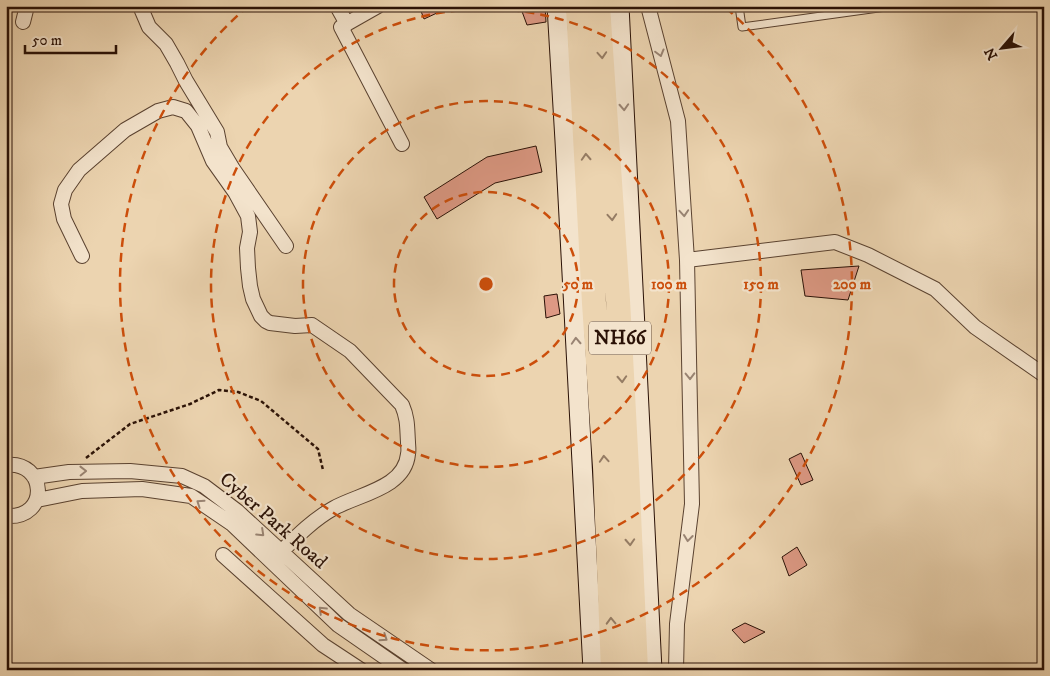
<svg xmlns="http://www.w3.org/2000/svg" width="1050" height="676" font-family="'IM FELL DW Pica',serif">
  <style>
    .building { fill: #dd9984; stroke: #2a1106 }
    .lines { fill: none; stroke-linecap: round; stroke-linejoin: round }
    .lane-casing { stroke: #5a4230; stroke-width: 9 }
    .street-casing { stroke: #5a4230; stroke-width: 16 }
    .secondary-casing { stroke: #2a1106; stroke-width: 21 }
    .highway-casing { stroke: #2a1106; stroke-width: 26 }
    .path { stroke: #2a1106; stroke-width: 2.5; stroke-dasharray: 4 2.5; stroke-linecap: butt }
    .lane { stroke: #f3e3cc; stroke-width: 7 }
    .street { stroke: #f3e3cc; stroke-width: 14 }
    .secondary { stroke: #f3e3cc; stroke-width: 19 }
    .highway { stroke: #ecd4b0; stroke-width: 24 }
    .oneway { stroke: #998473 }
    .oneway2 { stroke: #957c64 }
    .ring { fill: none; stroke: #cc4e0b; stroke-width: 2.5; stroke-dasharray: 9 6 }
    .labels { text-anchor: middle; dominant-baseline: central; stroke-width: 4.5; stroke-linejoin: round; paint-order: stroke }
    .shield { fill: #f3e3cc; stroke: #665041; stroke-width: 1 }
    .shield-label { font-size: 19px; font-weight: bold; fill: #2a1106 }
    .street-label { font-size: 20px; fill: #2a1106; stroke: #f3e3cc }
    .centre { fill: #cc4e0b; stroke: #f3e3cc; stroke-width: 2.5 }
    .ring-label { font-size: 15px; text-anchor: middle; font-weight: bold; fill: #cc4e0b; stroke: #f3e3cc; stroke-width: 4.5; stroke-linejoin: round; paint-order: stroke }
  </style>
  <rect width="100%" height="100%" fill="#ecd4b0"/>
  <filter id="stains"><feTurbulence type="fractalNoise" baseFrequency=".004" numOctaves="4"/><feColorMatrix values="0 0 0 0 .2 0 0 0 0 .09 0 0 0 0 .02 0 0 0 .5 -.17"/></filter>
  <radialGradient id="worn" r=".72"><stop offset=".6" stop-color="#630" stop-opacity="0"/><stop offset="1" stop-color="#630" stop-opacity=".3"/></radialGradient>
  <!-- building -->
  <path class="building" d="M419,6H452L424,19Z
    M520,6H545L546,22L527,25Z
    M536,146L542,172L495,183L437,219L424,197L487,157Z
    M859,266L848,300L805,296L801,270Z
    M557,294L560,314L546,318L544,296Z
    M801,453L813,480L801,485L789,459Z
    M797,547L807,565L789,576L782,557Z
    M745,623L765,632L744,643L732,630Z"/>
  <g class="lines">
    <!-- lane casing -->
    <g class="lane-casing">
      <path id="lane" d="M739,6L742,27L893,6"/>
    </g>
    <!-- street casing -->
    <g class="street-casing">
      <path id="street" d="M140,6L149,27L166,44L177,63L186,81L217,132L220,147L233,169L286,246
        M337,6L347,24
        M378,6L341,27L402,144
        M648,6L678,121L687,260L692,504L677,624L676,670
        M23,22L27,6
        M82,256L64,219L61,204L65,190L79,170L125,130L158,111L173,107L186,111L198,126L213,161L235,192L248,216L250,232L247,248L248,268L250,286L253,299L261,316L266,321L270,323L295,326L312,325L350,351L402,405C408,419 407,428 408,442C408,446 409,450 408,454C405,488 359,494 334,508C314,519 297,536 281,552
        M687,260L835,242L868,255L935,289L975,327L1044,375
        M6,465C46,460 51,519 6,516
        M34,477L69,472L130,471L182,476L204,486L237,511L349,614L431,670
        M37,500L82,491L142,489L191,496L232,524L338,625L403,670
        M223,555L323,645L361,670"/>
    </g>
    <!-- secondary casing -->
    <g class="secondary-casing">
      <path id="secondary" d="M557,6L565,141L593,670
        M619,6L652,670"/>
    </g>
    <!-- highway casing -->
    <g class="highway-casing">
      <path id="highway" d="M578,6L594,303L605,467L613,670
        M598,6L618,300L627,469L636,670"/>
    </g>
    <!-- path -->
    <path class="path" d="M86,458L130,424L190,404L219,390L238,392L261,401L318,449L323,470"/>
    <!-- lane -->
    <use href="#lane" class="lane"/>
    <!-- street -->
    <use href="#street" class="street"/>
    <!-- secondary -->
    <use href="#secondary" class="secondary"/>
    <!-- highway -->
    <use href="#highway" class="highway"/>
  </g>
  <!-- one-way arrows -->
  <defs><path id="oneway-chevron" d="M-2-3.5L2.5 0L-2 3.5" fill="none" stroke-width="1.6" stroke-linecap="round" stroke-linejoin="round" transform="scale(1.25)"/></defs>
  <g class="oneway">
    <use href="#oneway-chevron" transform="translate(660 53) rotate(75)"/>
    <use href="#oneway-chevron" transform="translate(624 107) rotate(87)"/>
    <use href="#oneway-chevron" transform="translate(684 213) rotate(86)"/>
    <use href="#oneway-chevron" transform="translate(576 341) rotate(-93)"/>
    <use href="#oneway-chevron" transform="translate(690 376) rotate(89)"/>
    <use href="#oneway-chevron" transform="translate(83 471) rotate(-1)"/>
    <use href="#oneway-chevron" transform="translate(200 503) rotate(-146)"/>
    <use href="#oneway-chevron" transform="translate(261 533) rotate(43)"/>
    <use href="#oneway-chevron" transform="translate(688 538) rotate(97)"/>
    <use href="#oneway-chevron" transform="translate(322 610) rotate(-136)"/>
    <use href="#oneway-chevron" transform="translate(384 638) rotate(34)"/>
  </g>
  <g class="oneway2">
    <use href="#oneway-chevron" transform="translate(602 55) rotate(86)"/>
    <use href="#oneway-chevron" transform="translate(586 157) rotate(-93)"/>
    <use href="#oneway-chevron" transform="translate(612 217) rotate(86)"/>
    <use href="#oneway-chevron" transform="translate(622 379) rotate(87)"/>
    <use href="#oneway-chevron" transform="translate(604 459) rotate(-94)"/>
    <use href="#oneway-chevron" transform="translate(630 542) rotate(87)"/>
    <use href="#oneway-chevron" transform="translate(611 621) rotate(-92)"/>
  </g>
  <!-- distance rings -->
  <g class="ring">
    <circle cx="486" cy="284" r="92"/>
    <circle cx="486" cy="284" r="183"/>
    <circle cx="486" cy="284" r="275"/>
    <path d="M726 8A366 366 0 1 1 246 8"/>
  </g>
  <g class="labels">
    <!-- shield labels -->
    <rect class="shield" x="589" y="321.5" width="62" height="33" rx="4"/>
    <g class="shield-label">
      <text x="620" y="338">NH66</text>
    </g>
    <!-- street labels -->
    <g class="street-label">
      <text transform="translate(273 521) rotate(41)">Cyber Park Road</text>
    </g>
  </g>
  <circle cx="486" cy="284" r="8" class="centre"/>
  <g class="ring-label">
    <text x="578" y="289">50 m</text>
    <text x="669" y="289">100 m</text>
    <text x="761" y="289">150 m</text>
    <text x="852" y="289">200 m</text>
  </g>
  <!-- margin -->
  <rect width="1050" height="676" fill="none" stroke="#ecd4b0" stroke-width="25"/>
  <rect x="8" y="8" width="1035" height="661" fill="none" stroke="#2a1106" stroke-width="2.5"/>
  <rect x="12" y="12" width="1025" height="651" fill="none" stroke="#2a1106"/>
  <!-- north arrow -->
  <g transform="translate(1002 48) rotate(242)" stroke="#f3e3cc" stroke-width="4" paint-order="stroke">
  <path d="M0-4L9 19L0 12L-9 19Z" fill="#2a1106"/>
  <text y="-8" font-size="14" font-weight="bold" text-anchor="middle" fill="#2a1106">N</text>
  </g>
  <!-- scale -->
  <path d="M25 45v8h91v-8" fill="none" stroke="#2a1106" stroke-width="2.5"/>
  <text x="32" y="45" font-size="15" fill="#2a1106" stroke="#f3e3cc" stroke-width="4" paint-order="stroke">50 m</text>
  <rect width="100%" height="100%" filter="url(#stains)"/>
  <rect width="100%" height="100%" fill="url(#worn)"/>
</svg>
